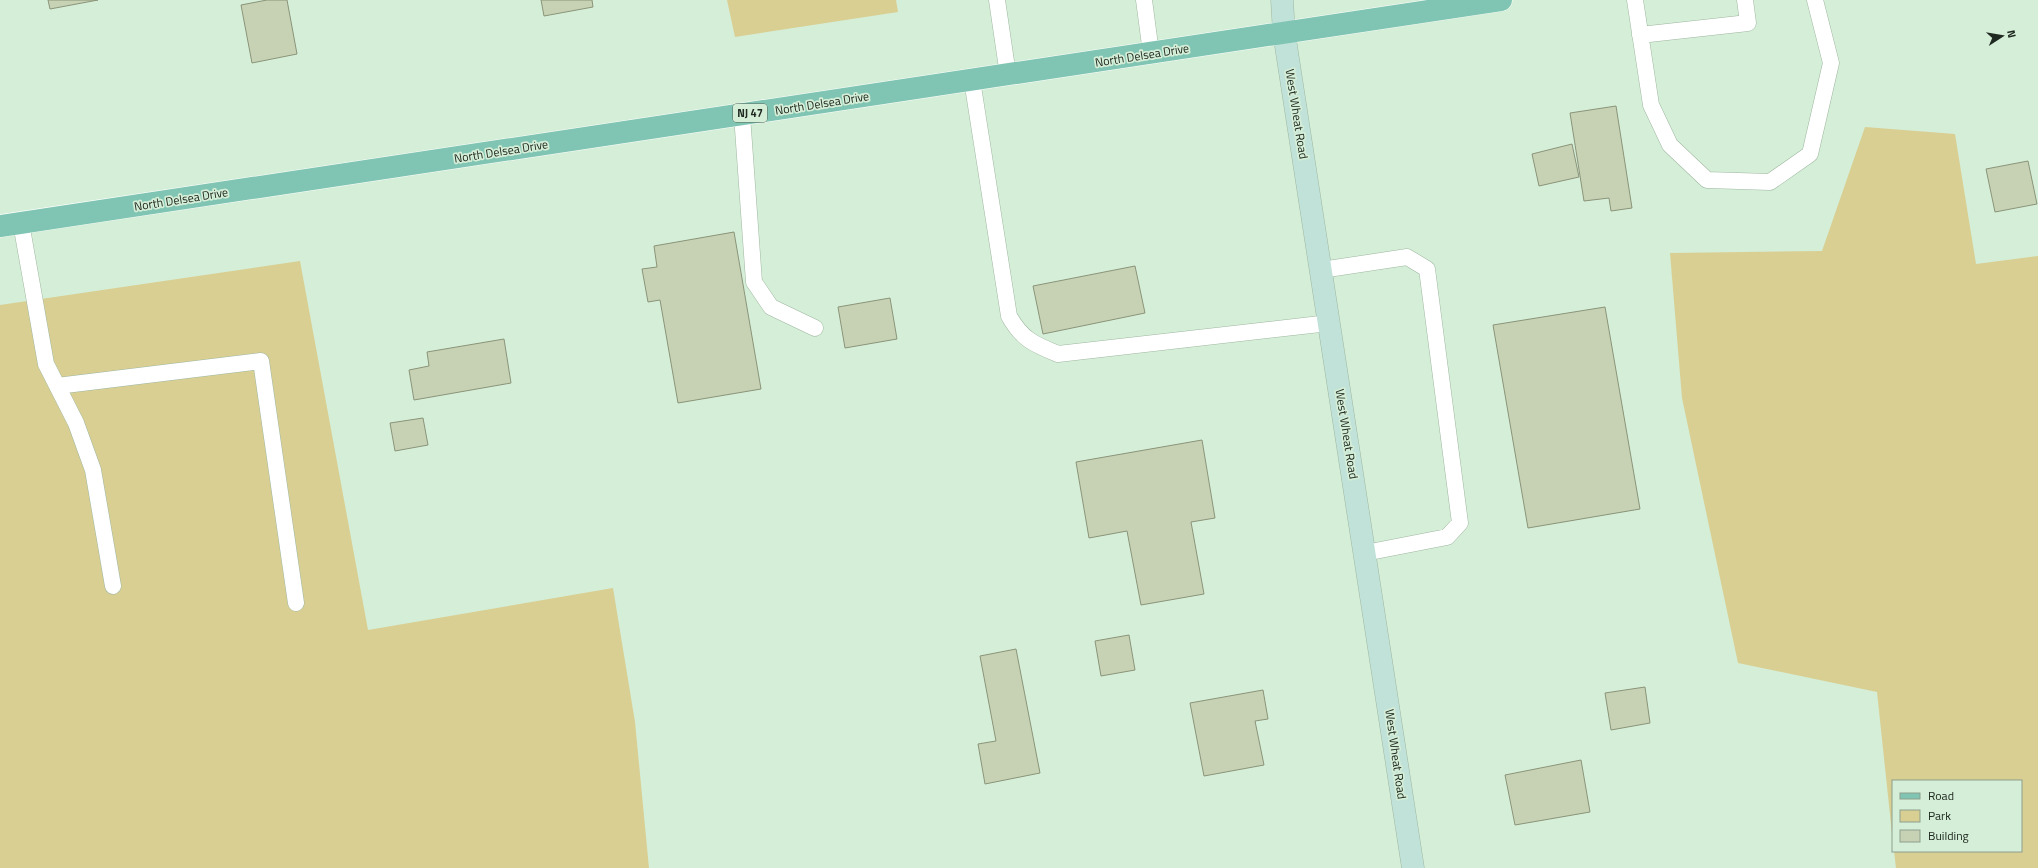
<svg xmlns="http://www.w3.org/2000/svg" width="2038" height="868" font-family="'Titillium Web',sans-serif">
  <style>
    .green { fill: #d9cf93 }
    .building { fill: #c7d2b5; stroke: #8a9479 }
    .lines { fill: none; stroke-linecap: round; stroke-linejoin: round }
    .lane-casing { stroke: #9fb7a1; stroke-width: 17 }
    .secondary-casing { stroke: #9fb7a1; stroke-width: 23 }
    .primary-casing { stroke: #fff; stroke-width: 23 }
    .lane { stroke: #fff; stroke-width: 16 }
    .secondary { stroke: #c0e2d9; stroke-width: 22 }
    .primary { stroke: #80c5b3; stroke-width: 22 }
    .labels { text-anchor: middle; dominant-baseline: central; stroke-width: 3.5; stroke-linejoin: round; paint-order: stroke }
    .shield { fill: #d5eed7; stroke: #566458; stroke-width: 1 }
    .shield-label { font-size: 11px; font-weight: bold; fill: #202921 }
    .street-label { font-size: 12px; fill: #202921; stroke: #d5eed7 }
  </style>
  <rect width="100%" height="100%" fill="#d5eed7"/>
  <!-- green -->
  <path class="green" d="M727,0H896L898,12L735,37Z
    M1865,127L1955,134L1976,264L2038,256V868H1896L1894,851H2021V781H1893V843L1877,692L1738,663L1682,398L1670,253L1822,251Z
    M300,261L368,630L613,588L635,722L649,868H0V305Z"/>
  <!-- building -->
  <path class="building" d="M48,0H98L50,9Z
    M267,0H287L297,54L252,63L241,5Z
    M541,0H592L593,7L544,16Z
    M1616,106L1632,208L1611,211L1609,198L1584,201L1570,113Z
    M1572,144L1579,177L1539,186L1532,154Z
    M2028,161L2037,204L1995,212L1986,169Z
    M734,232L761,389L678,403L660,300L648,302L642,269L657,267L654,246Z
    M1135,266L1145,313L1043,334L1033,286Z
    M890,298L897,339L845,348L838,307Z
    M1605,307L1640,509L1528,528L1493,325Z
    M504,339L511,383L414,400L409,370L429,366L427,352Z
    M423,418L428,445L395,451L390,423Z
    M1202,440L1215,518L1191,522L1204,594L1141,605L1127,531L1089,538L1076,462Z
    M1129,635L1135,670L1101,676L1095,641Z
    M1016,649L1040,773L985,784L978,744L996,741L980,656Z
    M1645,687L1650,723L1611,730L1605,693Z
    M1263,690L1268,719L1255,721L1264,765L1204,776L1190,703Z
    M1581,760L1590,812L1515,825L1505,775Z"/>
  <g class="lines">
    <!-- lane casing -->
    <g class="lane-casing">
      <path id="lane" d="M997,0L1008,75
        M1144,0L1151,53
        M1635,0L1651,105L1670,145L1707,180L1770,182L1810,154L1831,63L1815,0
        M1640,35L1748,23L1745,0
        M972,80L1009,316C1022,339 1033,344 1058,354L1329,323
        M742,115L754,282L771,307L815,328
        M21,223L46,364L76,423L93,470L113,586
        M1321,270L1407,257L1427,269L1460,523L1447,537L1365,553
        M57,386L261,361L296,603"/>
    </g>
    <!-- secondary casing -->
    <g class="secondary-casing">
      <path id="secondary" d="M1282,0L1284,33L1413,868"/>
    </g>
    <!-- primary casing -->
    <g class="primary-casing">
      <path id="primary" d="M0,226L1501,0"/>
    </g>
    <!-- lane -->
    <use href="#lane" class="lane"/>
    <!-- secondary -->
    <use href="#secondary" class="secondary"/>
    <!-- primary -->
    <use href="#primary" class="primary"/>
  </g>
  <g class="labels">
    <!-- shield labels -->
    <rect class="shield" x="733" y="104" width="34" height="18" rx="3"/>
    <g class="shield-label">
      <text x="750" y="113">NJ 47</text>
    </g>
    <!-- street labels -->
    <g class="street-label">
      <text transform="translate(1142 55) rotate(-9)">North Delsea Drive</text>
      <text transform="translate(822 103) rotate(-9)">North Delsea Drive</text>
      <text transform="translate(1297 114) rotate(81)">West Wheat Road</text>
      <text transform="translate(501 151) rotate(-9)">North Delsea Drive</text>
      <text transform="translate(181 199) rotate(-9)">North Delsea Drive</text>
      <text transform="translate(1347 434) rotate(81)">West Wheat Road</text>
      <text transform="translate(1396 754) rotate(82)">West Wheat Road</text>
    </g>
  </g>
  <!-- legend -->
  <rect x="1892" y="780" width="130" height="72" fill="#d5eed7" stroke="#8d9f8e"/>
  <rect x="1900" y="793" width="20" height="6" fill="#80c5b3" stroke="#8d9f8e"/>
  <text x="1928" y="800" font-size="12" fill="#202921">Road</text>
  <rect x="1900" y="810" width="20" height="12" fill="#d9cf93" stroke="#8d9f8e"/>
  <text x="1928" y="820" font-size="12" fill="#202921">Park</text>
  <rect x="1900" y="830" width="20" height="12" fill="#c7d2b5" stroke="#8d9f8e"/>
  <text x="1928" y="840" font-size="12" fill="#202921">Building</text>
  <!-- north arrow -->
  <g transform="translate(2002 36) rotate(78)" stroke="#d5eed7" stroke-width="3" paint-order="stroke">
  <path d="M0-3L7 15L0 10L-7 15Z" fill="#202921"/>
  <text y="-6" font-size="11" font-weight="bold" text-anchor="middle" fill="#202921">N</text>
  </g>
</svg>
